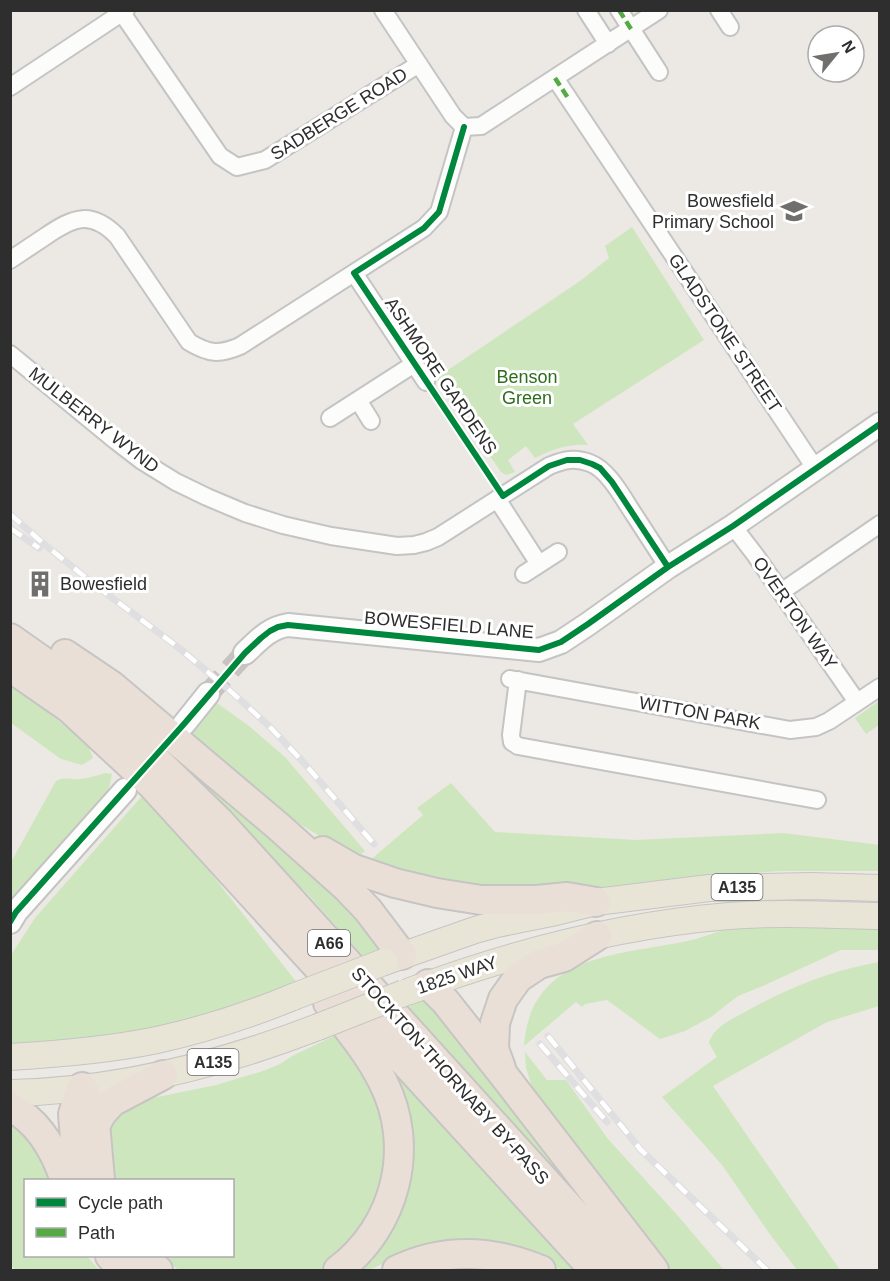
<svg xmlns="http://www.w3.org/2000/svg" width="890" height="1281" font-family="Helvetica,sans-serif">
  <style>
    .green { fill: #cee6be }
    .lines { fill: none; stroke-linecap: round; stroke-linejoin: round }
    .secondary-tunnel { stroke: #c6c3c0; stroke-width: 22; stroke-dasharray: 22 11; stroke-linecap: butt }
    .street-casing { stroke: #c5c4c5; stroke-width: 20 }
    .secondary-casing { stroke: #c5c4c5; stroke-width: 26 }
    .primary-casing { stroke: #c6c5c4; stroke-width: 28 }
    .highway-casing { stroke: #c6c5c4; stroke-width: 32 }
    .street { stroke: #fcfcfb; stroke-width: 16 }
    .secondary { stroke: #fcfcfb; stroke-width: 22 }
    .primary { stroke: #e8e4d6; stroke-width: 26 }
    .highway { stroke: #eadfd6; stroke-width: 28 }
    .rail-casing { stroke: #dfdfe1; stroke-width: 7 }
    .rail { stroke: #fff; stroke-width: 4.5; stroke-dasharray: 14; stroke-linecap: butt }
    .primary-bridge-casing { stroke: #c6c5c4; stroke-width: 28; stroke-linecap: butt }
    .primary-bridge { stroke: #e8e4d6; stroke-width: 26 }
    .quiet { stroke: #54ab44; stroke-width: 4.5; stroke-dasharray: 9 4.5; stroke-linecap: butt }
    .cycleway-casing { stroke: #fff; stroke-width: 10 }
    .cycleway { stroke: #00873e; stroke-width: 6 }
    .labels { text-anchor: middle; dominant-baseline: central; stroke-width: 6; stroke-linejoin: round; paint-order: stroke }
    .shield { fill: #fff; stroke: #6d6d6d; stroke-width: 1.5 }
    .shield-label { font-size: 16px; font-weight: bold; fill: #2e2e2e }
    .street-label { font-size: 18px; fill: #2e2e2e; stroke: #fff }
    .poi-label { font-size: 18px; fill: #2e2e2e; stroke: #fff; text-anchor: end }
    .park-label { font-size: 18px; fill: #2c6e1b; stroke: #fff }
  </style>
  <rect width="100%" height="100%" fill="#ece8e4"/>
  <!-- green -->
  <path class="green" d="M632,227L704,340L573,424L588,445C567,444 554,449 535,458L526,446L508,460L515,472L506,475L501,472L436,378L580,281L609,258L605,246Z
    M10,681L88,745L93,758L82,765L61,759L11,723Z
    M879,701V725L866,734L855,718Z
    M217,703L249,726L285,757L365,851L357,858L311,831L286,815L202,743L191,732Z
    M192,772L331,887L386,955L364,957L303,889L298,892L195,780Z
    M105,773L112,774L106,803L19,894L11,900V862L56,781C66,776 70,780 80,779C89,778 97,776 105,773Z
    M451,783L495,832L636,840L783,833L880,845L879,871H780L699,877L553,894L475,893L368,862L423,815L417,808Z
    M142,796L173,825L298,984L209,1021L118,1039L11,1048V955L35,918Z
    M804,925H879V950H841L765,985L738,996L711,1017L685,1031L660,1039L607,1000L585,1004L582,1007L576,1002L524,1046C530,956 615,955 683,942C701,939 718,930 736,928C758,925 781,926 804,925Z
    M879,962V1006L827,1022L713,1086L840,1270H797L769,1233L722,1165L662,1097C681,1084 698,1070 717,1057L709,1043C710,1039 712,1034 716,1031C723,1023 734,1018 743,1013C785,989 832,970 879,962Z
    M435,995L646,1270L477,1088L407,1006L410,1005L409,1003Z
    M338,1034L362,1065L386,1115L384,1194L337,1261L321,1270H179L158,1256H232V1180H113L109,1131L111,1121L133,1102L216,1085L263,1071L280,1064L292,1056Z
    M364,1036L582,1270H563L547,1263L400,1256L369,1270H352L403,1197Z
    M525,1052L547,1080H566L608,1139L678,1216L724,1270H668L533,1090L526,1068Z
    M10,1112L57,1180H26V1256H87L99,1270H15L11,1265Z"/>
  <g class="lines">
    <!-- secondary-tunnel -->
    <path class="secondary-tunnel" d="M208,694L245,653"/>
    <!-- street casing -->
    <g class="street-casing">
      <path id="street" d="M120,10L220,156L237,167L265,160L419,64
        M383,10L453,116L464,127
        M586,10L608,44
        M619,10L659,72
        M719,10L730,27
        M555,78L815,468
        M10,87L126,10
        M464,127L481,126L659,10
        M10,260C22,252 34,244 46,236C74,217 91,210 117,236L189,342C209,354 219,355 240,346L424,228L439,212L464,127
        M354,273L426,382
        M10,354L116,441L142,461L176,482L207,497L245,513L283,525L331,536L397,546L414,545L426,542L438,537L549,466C564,460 574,457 590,463C609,470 624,500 635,516C646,533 657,550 668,567
        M358,400L371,421
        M330,418L414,364
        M497,499L539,564
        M733,526L756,556L857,702
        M524,574L558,552
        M781,592L880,524
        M510,679L790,730L816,727L829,721L880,687
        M518,680L511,735L512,742L518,746L817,800"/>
    </g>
    <!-- secondary casing -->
    <g class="secondary-casing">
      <path id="secondary" d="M245,653C259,640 269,628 288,625L539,650L561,642L588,624L668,567L733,526L880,424
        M184,724L208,694
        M10,922L16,912L125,790"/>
    </g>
    <!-- primary casing -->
    <g class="primary-casing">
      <path id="primary" d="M384,962L475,930L497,924L556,912L596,902L709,888L811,886L880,888
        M410,991C512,953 619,925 729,916C779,912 830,915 880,916
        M10,1057C60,1054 109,1050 157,1040C203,1030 249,1015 293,997
        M10,1093C117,1091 220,1065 318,1027"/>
    </g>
    <!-- highway casing -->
    <g class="highway-casing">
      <path id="highway" d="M10,638L84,690L219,821L626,1270
        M65,654L111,685L279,827L346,887L368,910L402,955
        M10,667L69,708L152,785L594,1270
        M323,851L354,869L395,883L437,893L481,900H537L567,897L596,902
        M428,984L445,1001L502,1073L654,1270
        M328,1003C347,1028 369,1053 383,1082C416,1147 396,1227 338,1270
        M501,1068L494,1049L495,1023L503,999L518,978L539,964L564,957L597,936
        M82,1087L94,1111L100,1180
        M10,1107C39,1121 55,1151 65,1180
        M95,1126L102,1113L112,1102L163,1075
        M80,1180L77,1165L73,1114L82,1087
        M110,1256L123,1270
        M141,1256L158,1270
        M397,1270C445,1247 493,1250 541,1270"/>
    </g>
    <!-- street -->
    <use href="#street" class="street"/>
    <!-- secondary -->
    <use href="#secondary" class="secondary"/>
    <!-- primary -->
    <use href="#primary" class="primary"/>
    <!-- highway -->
    <use href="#highway" class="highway"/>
    <!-- rail casing -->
    <g class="rail-casing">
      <path id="rail" d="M10,514L44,544L99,588L179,648L227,688L269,726L304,763L374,844
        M10,528L39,548
        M548,1036L641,1150L767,1270
        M540,1044L607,1122"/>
    </g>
    <!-- rail -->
    <use href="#rail" class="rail"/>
    <!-- primary-bridge casing -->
    <g class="primary-bridge-casing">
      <path id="primary-bridge" d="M293,997L384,962
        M318,1027L404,993"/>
    </g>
    <!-- primary-bridge -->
    <use href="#primary-bridge" class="primary-bridge"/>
    <!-- quiet -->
    <path class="quiet" d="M619,10L631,29
      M555,78L568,98"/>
    <!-- cycleway casing -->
    <g class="cycleway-casing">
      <path id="cycleway" d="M464,127L439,212L424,228L354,273L503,496L549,466L567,460H580L592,464L600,468L612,482L668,567
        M10,922L16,912L184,724L245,653L261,638L270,631L278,627L288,625L539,650L561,642L588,624L668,567L733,526L880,424"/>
    </g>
    <!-- cycleway -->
    <use href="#cycleway" class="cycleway"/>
  </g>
  <!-- icons -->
  <defs>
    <g id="school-bare" transform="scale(2.07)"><path d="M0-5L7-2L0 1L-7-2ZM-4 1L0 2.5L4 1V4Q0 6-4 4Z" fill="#706f6e" stroke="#fff" stroke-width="2.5" paint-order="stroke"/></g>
    <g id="building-bare" transform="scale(2.07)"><path d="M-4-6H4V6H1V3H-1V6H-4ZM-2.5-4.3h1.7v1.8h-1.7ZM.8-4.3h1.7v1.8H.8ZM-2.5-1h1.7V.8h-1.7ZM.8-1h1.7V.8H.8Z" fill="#706f6e" stroke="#fff" stroke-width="2.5" paint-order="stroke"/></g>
  </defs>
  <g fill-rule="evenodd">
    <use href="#school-bare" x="794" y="211"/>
    <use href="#building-bare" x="40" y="584"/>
  </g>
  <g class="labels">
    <!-- shield labels -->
    <g class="shield">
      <rect x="711.5" y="874" width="51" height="26" rx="4.5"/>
      <rect x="308" y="930" width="42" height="26" rx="4.5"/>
      <rect x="187.5" y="1049" width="51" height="26" rx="4.5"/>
    </g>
    <g class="shield-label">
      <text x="737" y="887">A135</text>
      <text x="329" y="943">A66</text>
      <text x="213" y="1062">A135</text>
    </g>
    <!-- street labels -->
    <g class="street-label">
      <text transform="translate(339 114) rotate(-32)">SADBERGE ROAD</text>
      <text transform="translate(725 333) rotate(56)">GLADSTONE STREET</text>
      <text transform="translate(441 376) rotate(56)">ASHMORE GARDENS</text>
      <text transform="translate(94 420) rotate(38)">MULBERRY WYND</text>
      <text transform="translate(795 613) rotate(55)">OVERTON WAY</text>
      <text transform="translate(449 625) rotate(5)">BOWESFIELD LANE</text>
      <text transform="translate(700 713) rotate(10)">WITTON PARK</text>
      <text transform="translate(457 975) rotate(-19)">1825 WAY</text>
      <text transform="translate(450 1076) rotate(48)">STOCKTON-THORNABY BY-PASS</text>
    </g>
    <!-- poi labels -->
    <g class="poi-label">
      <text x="774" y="201">Bowesfield<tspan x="774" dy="21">Primary School</tspan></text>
      <text x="60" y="584" text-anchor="start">Bowesfield</text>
    </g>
    <!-- park labels -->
    <g class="park-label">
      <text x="527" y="377">Benson<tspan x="527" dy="21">Green</tspan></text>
    </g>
  </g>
  <!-- border -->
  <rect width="890" height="1281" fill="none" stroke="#2e2e2e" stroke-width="24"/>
  <!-- legend -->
  <rect x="24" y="1179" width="210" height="78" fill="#ffffff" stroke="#ababab" stroke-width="1.5"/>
  <rect x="36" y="1198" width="30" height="9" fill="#00873e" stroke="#ababab" stroke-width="1.5"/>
  <text x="78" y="1209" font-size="18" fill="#2e2e2e">Cycle path</text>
  <rect x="36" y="1228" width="30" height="9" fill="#54ab44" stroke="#ababab" stroke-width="1.5"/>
  <text x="78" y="1239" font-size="18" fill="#2e2e2e">Path</text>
  <!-- north arrow -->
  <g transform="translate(836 54) rotate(60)"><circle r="28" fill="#ffffff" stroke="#ababab" stroke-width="1.5"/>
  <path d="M0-4.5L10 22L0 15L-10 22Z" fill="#706f6e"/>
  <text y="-9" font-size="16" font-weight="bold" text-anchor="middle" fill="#2e2e2e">N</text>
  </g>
</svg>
